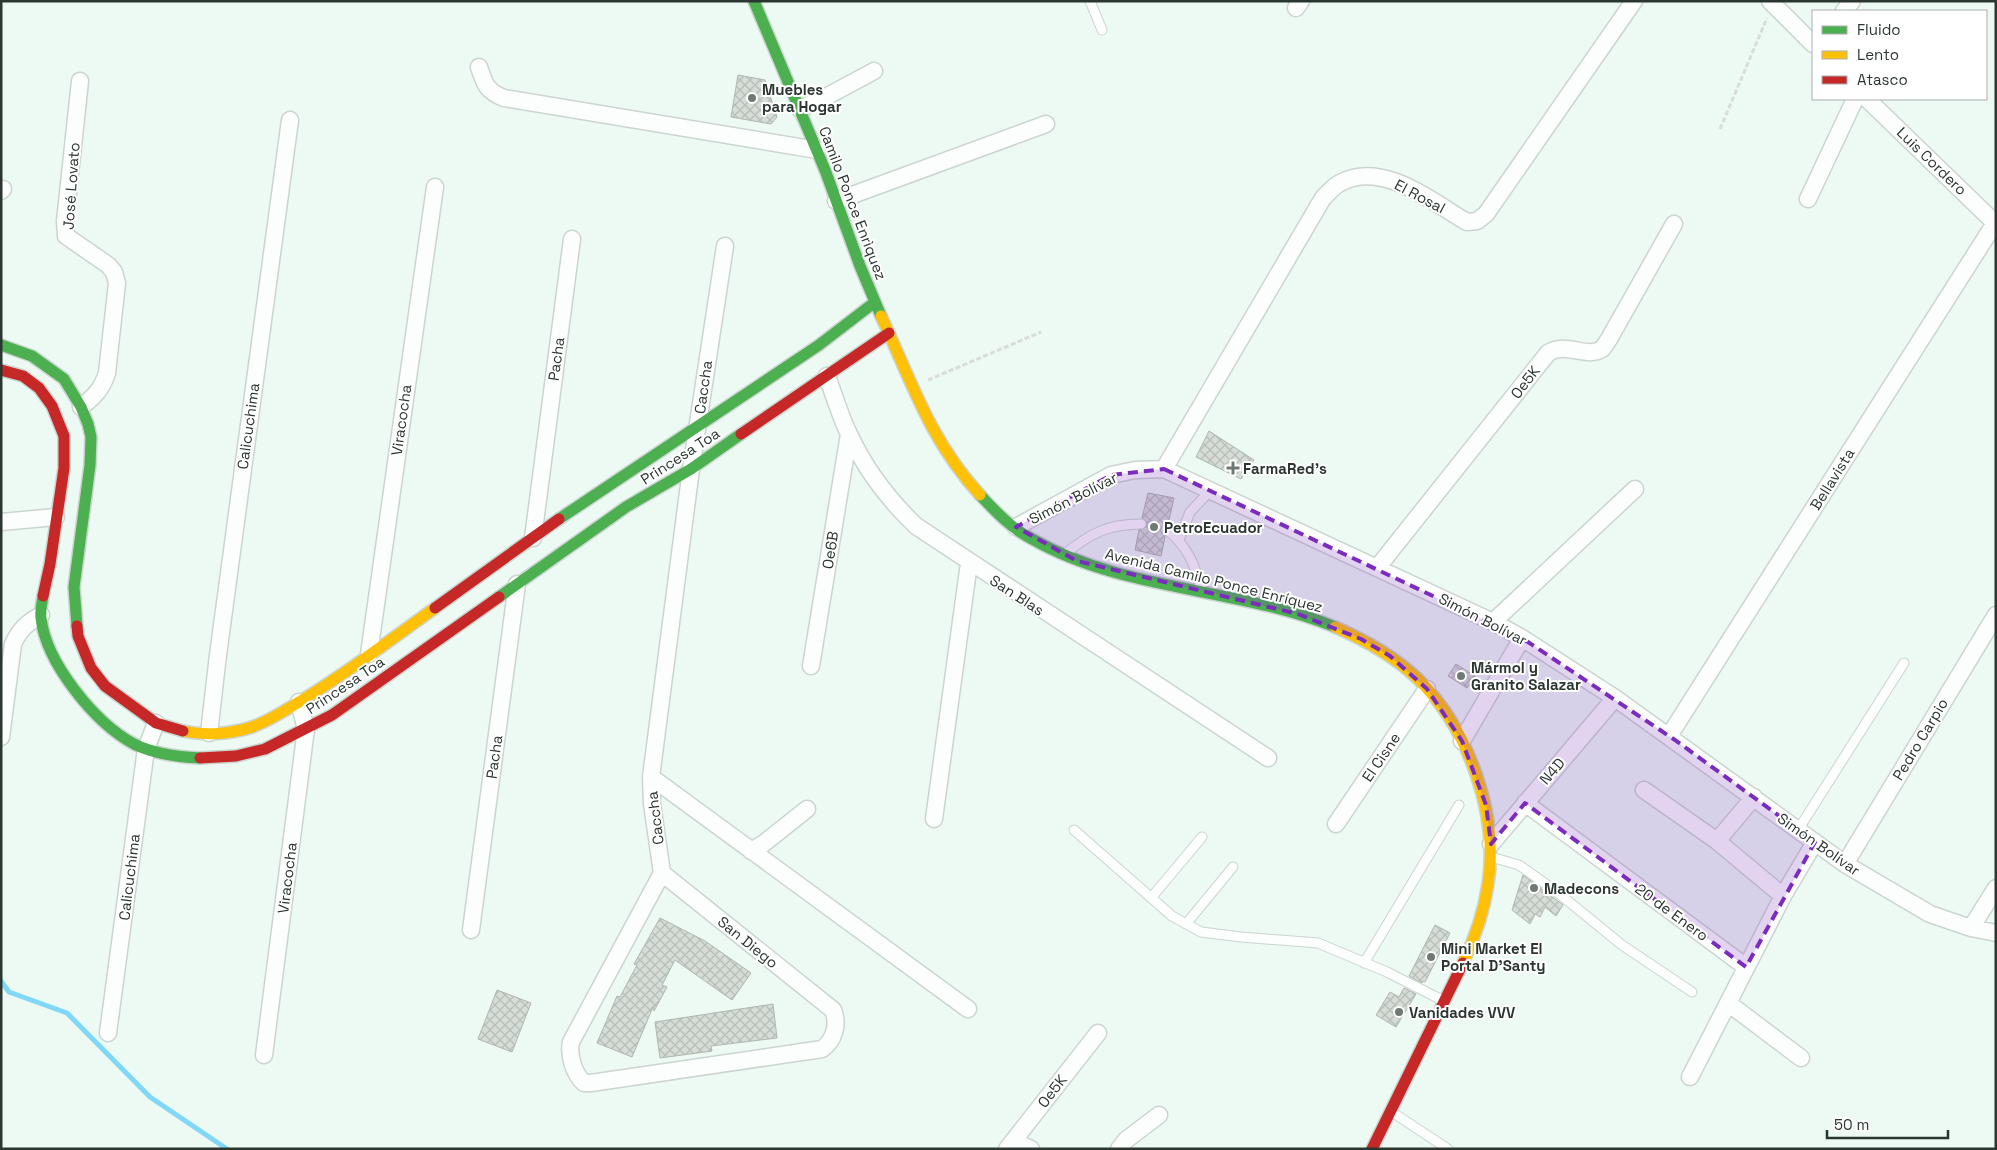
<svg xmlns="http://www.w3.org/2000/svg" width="1997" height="1150" font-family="'Space Grotesk',sans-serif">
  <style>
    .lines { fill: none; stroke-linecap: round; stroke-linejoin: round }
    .stream { stroke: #80d7f7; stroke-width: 5 }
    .building { fill: url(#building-cross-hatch); stroke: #aeb6af }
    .lane-casing { stroke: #cbd5d0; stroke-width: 11 }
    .street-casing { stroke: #cbd5d0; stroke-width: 19 }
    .fast-casing { stroke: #cbd5d0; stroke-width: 14 }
    .slow-casing { stroke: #cbd5d0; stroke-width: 14 }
    .jam-casing { stroke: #cbd5d0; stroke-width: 14 }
    .path { stroke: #d9dcda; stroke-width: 3; stroke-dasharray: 5 2.5; stroke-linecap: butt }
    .lane { stroke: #fcfefd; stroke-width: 9 }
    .street { stroke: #fcfefd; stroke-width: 16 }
    .fast { stroke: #4caf50; stroke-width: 11 }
    .slow { stroke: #ffc107; stroke-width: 11 }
    .jam { stroke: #c62828; stroke-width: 11 }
    .marked { fill: #7b2cbf; fill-opacity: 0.2; stroke: #7b2cbf; stroke-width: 4; stroke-dasharray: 10 6; stroke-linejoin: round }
    .poi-dot { fill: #6f7a75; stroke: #fff; stroke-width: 2 }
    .labels { text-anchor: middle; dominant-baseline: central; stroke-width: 4; stroke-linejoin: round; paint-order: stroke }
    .poi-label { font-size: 15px; font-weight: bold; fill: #2b3631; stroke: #fff; text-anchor: start }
    .street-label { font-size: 15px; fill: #2b3631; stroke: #fff }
  </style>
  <defs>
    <pattern id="building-cross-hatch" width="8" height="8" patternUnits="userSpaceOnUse" patternTransform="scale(1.25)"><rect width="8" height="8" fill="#d5ddd6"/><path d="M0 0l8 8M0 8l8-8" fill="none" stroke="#b7beb8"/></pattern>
  </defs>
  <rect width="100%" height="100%" fill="#edf9f3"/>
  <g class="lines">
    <!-- stream -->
    <path class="stream" d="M1,981L9,992L67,1013L150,1097L227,1149"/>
  </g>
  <!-- building -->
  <path class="building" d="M738,75L765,80L777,117L771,124L731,117Z
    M1209,431L1254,460L1241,479L1196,457Z
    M1148,493L1174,498L1168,524H1165L1161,528V532L1165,537L1161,556L1135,550L1139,530L1147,526L1146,521L1142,518Z
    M1456,664L1475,676L1467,688L1448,676Z
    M1523,875L1563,905L1556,916L1545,907L1540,917L1535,914L1530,924L1512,910Z
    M660,918L705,941L751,973L732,1000L675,960L662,985L667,987L654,1011L653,1007L632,1057L597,1043L617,996L620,997L637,965L634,964Z
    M1435,925L1450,933L1425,982L1423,981L1422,983L1409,976Z
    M1404,988L1416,994L1396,1027L1376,1015L1390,992L1399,997Z
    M497,990L531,1003L512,1052L478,1039Z
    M773,1004L777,1038L711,1046L712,1051L660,1058L655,1022Z"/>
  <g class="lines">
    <!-- lane casing -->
    <g class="lane-casing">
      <path id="lane" d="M1090,1L1102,30
        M1167,530C1187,546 1195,564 1201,589
        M1179,540L1190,512L1210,491
        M1066,553C1091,533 1109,524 1141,524
        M1074,830L1172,916L1201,932L1241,937L1318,943L1387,972L1444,1001
        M1798,830L1904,663
        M1491,857L1519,865L1557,892L1622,945L1692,992
        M1151,898L1202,837
        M1186,924L1233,867
        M1364,963L1459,805
        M1392,1112L1448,1149"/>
    </g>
    <!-- street casing -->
    <g class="street-casing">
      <path id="street" d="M1770,1L1813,44
        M1296,8L1301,1
        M1844,11L1852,1
        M479,67C485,84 486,91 504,98L817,150
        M80,81L65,221L66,236L108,265L114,272L117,283L107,373C102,389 94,397 81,407
        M1867,99L1996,224
        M800,109L822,99L874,71
        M1,191L3,189
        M1808,199L1855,99
        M836,201L1046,124
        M827,376C834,395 840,416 849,434C865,469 889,500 916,526L1268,758
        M1164,469L1323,198C1328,193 1334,186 1340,183C1382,160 1431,201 1467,222L1477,221L1486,214L1634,1
        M1,522L56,517
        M1016,527L1111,475L1135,470L1164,469L1493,622L1522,638L1615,698L1845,864L1930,914L1971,928L1996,933
        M533,538L572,239
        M1377,568L1548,353C1566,341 1586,359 1602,349C1604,347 1607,342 1609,339L1674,224
        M1493,622L1635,489
        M369,654L435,187
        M811,666L849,434
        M209,733L218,655L290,120
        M1669,736L1995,223
        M1,737L13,644C20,629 27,623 41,615
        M1462,741L1522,638
        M651,777L968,1009
        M1644,790L1717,841L1783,896
        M1525,803L1746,967
        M934,819L969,563
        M1336,824L1427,689
        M1717,841L1754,797
        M1491,844L1615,698
        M751,851L763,844L807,809
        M1845,864L1996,615
        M662,873L833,1010C839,1024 834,1041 822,1049L591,1083H584C574,1074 568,1055 571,1042L662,873L652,804L651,777L691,469L725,246
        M1971,928L1996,888
        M471,930L517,584
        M1728,1003L1801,1058
        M108,1033L146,749L156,723
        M264,1055L306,729L299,702
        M1690,1077L1783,896L1815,842
        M1013,1141L1031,1149
        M1007,1149L1098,1033
        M1119,1149L1126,1140L1159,1115"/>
    </g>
    <!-- fast casing -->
    <g class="fast-casing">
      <path id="fast" d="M754,1L825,170L860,266L881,316
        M1,345L32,356L64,379L81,407L88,424L91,437L90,465L74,587L77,626
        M980,495C995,511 1012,529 1032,539C1125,592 1237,587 1335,627
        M559,519L819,345L875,302
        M43,596C42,603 40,611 41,618C46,663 95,723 134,744C154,754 178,757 200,758
        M499,597L626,507L691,469L741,434"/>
    </g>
    <!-- slow casing -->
    <g class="slow-casing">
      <path id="slow" d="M881,316C912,382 929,439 980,495
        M1335,627C1365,640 1394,656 1418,679C1468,728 1499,814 1488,884C1484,912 1475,938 1463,963
        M183,731C205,736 231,734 252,727C269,721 284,711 299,702C346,674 390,640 435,608"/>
    </g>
    <!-- jam casing -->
    <g class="jam-casing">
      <path id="jam" d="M1,370L23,376L39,388L52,406L64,436V468L50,564L43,596
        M741,434L889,333
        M435,608L559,519
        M77,626L78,636L91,668L105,686L156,723L183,731
        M200,758L236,756L265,749L332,715L499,597
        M1372,1149L1463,963"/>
    </g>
    <!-- path -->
    <path class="path" d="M1720,129L1767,18
      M928,380L1041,332"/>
    <!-- lane -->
    <use href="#lane" class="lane"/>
    <!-- street -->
    <use href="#street" class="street"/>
    <!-- fast -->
    <use href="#fast" class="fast"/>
    <!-- slow -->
    <use href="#slow" class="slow"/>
    <!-- jam -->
    <use href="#jam" class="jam"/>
  </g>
  <!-- marked area -->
  <path class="marked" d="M1164,469L1522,638L1675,740L1815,842L1746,967L1525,803L1491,844L1486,805L1462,741L1427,689L1390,656L1361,639L1298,614L1077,561L1016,527L1111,475Z"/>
  <!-- markers -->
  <g class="poi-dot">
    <circle cx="752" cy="98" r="5"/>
    <path d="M1230.5 460.5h5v5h5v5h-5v5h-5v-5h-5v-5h5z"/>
    <circle cx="1154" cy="527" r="5"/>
    <circle cx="1461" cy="676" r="5"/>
    <circle cx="1534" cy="888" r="5"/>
    <circle cx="1431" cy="957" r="5"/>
    <circle cx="1399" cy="1012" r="5"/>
  </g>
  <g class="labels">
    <!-- poi labels -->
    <g class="poi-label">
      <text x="762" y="89">Muebles<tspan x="762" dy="17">para Hogar</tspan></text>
      <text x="1243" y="468">FarmaRed's</text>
      <text x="1164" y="527">PetroEcuador</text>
      <text x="1471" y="667">Mármol y<tspan x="1471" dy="17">Granito Salazar</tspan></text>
      <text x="1544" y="888">Madecons</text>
      <text x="1441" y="948">Mini Market El<tspan x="1441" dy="17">Portal D'Santy</tspan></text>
      <text x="1409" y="1012">Vanidades VVV</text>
    </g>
    <!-- street labels -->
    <g class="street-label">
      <text transform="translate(1932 161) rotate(44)">Luis Cordero</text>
      <text transform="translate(71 186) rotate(-86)">José Lovato</text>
      <text transform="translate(1420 196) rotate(28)">El Rosal</text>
      <text transform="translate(853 203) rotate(69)">Camilo Ponce Enrìquez</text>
      <text transform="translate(556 359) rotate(-82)">Pacha</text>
      <text transform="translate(1525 382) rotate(-52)">Oe5K</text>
      <text transform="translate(703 387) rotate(-82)">Caccha</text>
      <text transform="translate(401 420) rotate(-82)">Viracocha</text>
      <text transform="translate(248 426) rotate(-82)">Calicuchima</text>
      <text transform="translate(680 456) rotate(-33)">Princesa Toa</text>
      <text transform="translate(1832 479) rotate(-58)">Bellavista</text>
      <text transform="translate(1073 498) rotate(-27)">Simón Bolívar</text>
      <text transform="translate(830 550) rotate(-81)">Oe6B</text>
      <text transform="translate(1214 580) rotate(14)">Avenida Camilo Ponce Enríquez</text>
      <text transform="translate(1017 595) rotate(33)">San Blas</text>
      <text transform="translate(1483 619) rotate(27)">Simón Bolívar</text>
      <text transform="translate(345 685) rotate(-34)">Princesa Toa</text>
      <text transform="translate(1920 739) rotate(-59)">Pedro Carpio</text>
      <text transform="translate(494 757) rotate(-82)">Pacha</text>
      <text transform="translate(1381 757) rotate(-56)">El Cisne</text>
      <text transform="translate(1552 771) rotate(-49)">N4D</text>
      <text transform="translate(655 818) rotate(-97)">Caccha</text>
      <text transform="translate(1819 844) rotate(35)">Simón Bolívar</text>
      <text transform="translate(129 877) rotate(-83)">Calicuchima</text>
      <text transform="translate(287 878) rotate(-83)">Viracocha</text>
      <text transform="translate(1672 912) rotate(36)">20 de Enero</text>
      <text transform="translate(748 942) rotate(39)">San Diego</text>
      <text transform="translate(1052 1091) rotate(-52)">Oe5K</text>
    </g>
  </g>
  <!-- border -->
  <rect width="1997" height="1150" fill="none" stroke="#2b3631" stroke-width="5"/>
  <!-- legend -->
  <rect x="1812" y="10" width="175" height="90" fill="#ffffff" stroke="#aaafad"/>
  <rect x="1822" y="26" width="25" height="8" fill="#4caf50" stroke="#aaafad"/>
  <text x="1857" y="35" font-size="15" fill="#2b3631">Fluido</text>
  <rect x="1822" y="51" width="25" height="8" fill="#ffc107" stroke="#aaafad"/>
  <text x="1857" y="60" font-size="15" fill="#2b3631">Lento</text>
  <rect x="1822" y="76" width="25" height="8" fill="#c62828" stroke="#aaafad"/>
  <text x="1857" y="85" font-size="15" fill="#2b3631">Atasco</text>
  <!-- scale -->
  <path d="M1827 1130v8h121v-8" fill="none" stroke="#2b3631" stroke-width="2.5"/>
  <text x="1834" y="1130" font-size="15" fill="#2b3631" stroke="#ffffff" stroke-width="4" paint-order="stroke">50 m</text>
</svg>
